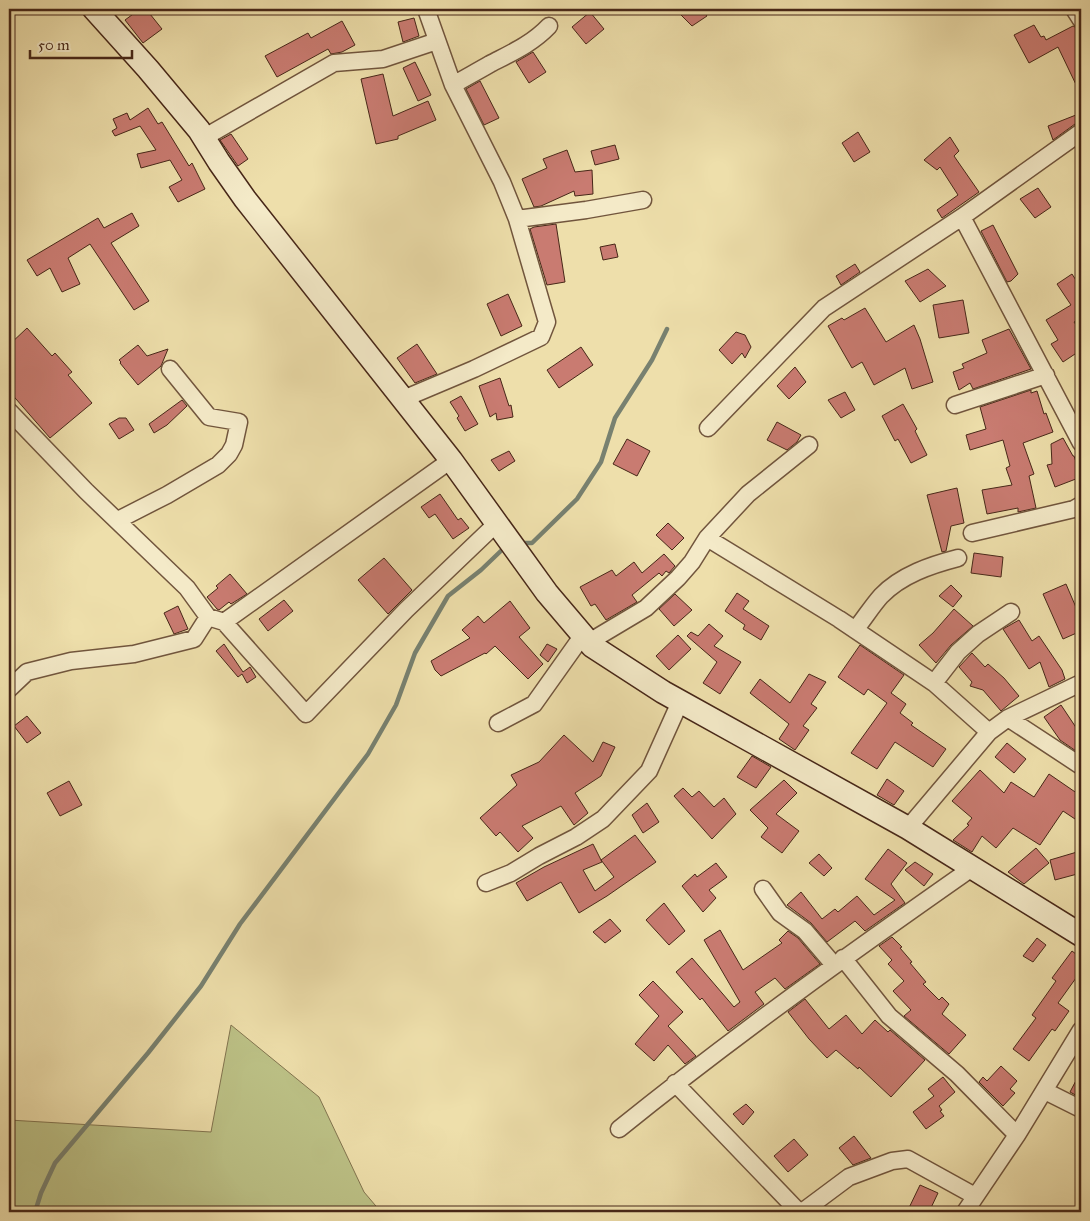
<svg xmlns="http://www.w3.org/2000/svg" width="1090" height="1221" font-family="'IM FELL Great Primer',serif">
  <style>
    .green { fill: #bcc186; stroke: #82744f }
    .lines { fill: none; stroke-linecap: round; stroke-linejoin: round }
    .stream { stroke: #788170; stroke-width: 4.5 }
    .building { fill: #c97b71; stroke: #472718 }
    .street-casing { stroke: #71553d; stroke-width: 19 }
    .secondary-casing { stroke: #472718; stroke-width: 25 }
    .street { stroke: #f4eac8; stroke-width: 16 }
    .secondary { stroke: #f4eac8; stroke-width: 22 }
  </style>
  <rect width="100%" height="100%" fill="#eedfab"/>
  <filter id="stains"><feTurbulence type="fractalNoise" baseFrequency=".004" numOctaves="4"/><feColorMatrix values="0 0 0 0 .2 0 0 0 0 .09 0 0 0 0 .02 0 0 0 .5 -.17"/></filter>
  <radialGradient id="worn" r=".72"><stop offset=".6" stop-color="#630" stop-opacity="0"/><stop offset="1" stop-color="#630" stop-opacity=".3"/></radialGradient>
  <!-- green -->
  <path class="green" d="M231,1025L319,1097L364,1192L381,1212H9V1120L211,1132Z"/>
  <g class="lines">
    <!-- stream -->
    <path class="stream" d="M520,543H532L577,499L601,462L615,418L652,360L667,329
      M35,1212L41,1193L55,1163L148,1053L201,986L240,924L368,754L396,705L415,653L448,596L481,570L505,547"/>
  </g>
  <!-- building -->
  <path class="building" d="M140,9H146L162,29L143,43L125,20Z
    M675,9H702L707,16L692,26Z
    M590,12L604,29L586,44L572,27Z
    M414,18L419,36L403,42L398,22Z
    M342,21L355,45L342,52L331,54L328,49L277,77L265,56L308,33L311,38Z
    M1034,25L1041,37L1044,36L1046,40L1073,26L1081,30V95L1058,47L1029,63L1014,35Z
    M533,52L546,72L529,83L516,62Z
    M415,62L431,95L418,101L403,68Z
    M383,74L393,116L428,101L436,120L398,136V139L376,144L361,79Z
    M480,81L499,118L484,125L466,89Z
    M148,108L158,124L162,122L189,166L192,163L205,189L178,202L169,187L182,180L170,160L141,168L137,154L156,150L140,126L115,136L112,131L117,128L113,119L127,113L130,120Z
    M1081,113V122L1075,124L1053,140L1048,126Z
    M858,132L870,152L854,162L842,143Z
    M231,134L248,159L238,166L220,140Z
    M950,137L959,151L954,156L979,192L942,218L937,210L958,195L940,167L937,170L924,160Z
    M615,145L619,159L595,165L591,151Z
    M567,150L575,172L592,170L593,194L575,196L574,191L541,206L534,207L522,179L547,168L543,159Z
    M1038,188L1051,207L1035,218L1020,199Z
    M132,213L139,226L111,243L149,301L134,310L90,244L68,258L80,284L62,292L50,268L37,276L27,260L98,218L104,228Z
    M556,224L565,282L547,285L530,229L534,227Z
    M993,225L1018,274L1011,281L1007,282L981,231Z
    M615,244L618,257L603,260L600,247Z
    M855,264L860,272L841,285L836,276Z
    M928,269L946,286L920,302L905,281Z
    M1072,274L1081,288V321L1079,319L1074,322L1081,332V350L1063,362L1051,344L1058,340L1046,320L1071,305L1057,284Z
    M508,294L522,326L501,336L487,304Z
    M963,300L969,333L939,338L933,305Z
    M865,308L886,342L914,325L920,339L933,382L912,389L905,368L874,385L862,362L852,368L828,326L842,318L844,320Z
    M27,328L52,356L55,353L72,372L68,375L92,403L50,438L9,391V345Z
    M1009,329L1031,369L973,389L970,383L959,390L953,372L964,368L962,364L987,353L982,340Z
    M736,332L745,335L751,347L745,358L742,353L732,364L719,350Z
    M417,344L437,374L415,383L397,358Z
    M138,345L147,356L168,349L161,366L138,385L120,363L121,362L119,360Z
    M581,347L593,365L559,388L547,370Z
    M795,367L806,382L789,399L777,386Z
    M500,378L509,406L511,405L513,417L497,420L496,413L490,417L479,386Z
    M1031,390V393L1037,391L1044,414L1046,413L1053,432L1023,443L1034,474L1029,476L1036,508L1018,512V508L987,514L982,490L1012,485L1006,468L1010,466L1003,440L970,450L966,435L986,429L980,407Z
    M845,392L855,410L841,418L828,400Z
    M461,396L478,424L465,431L457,418L459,416L450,402Z
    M182,400L187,406L167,425L154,433L149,424Z
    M903,404L917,429L915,431L927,455L911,463L898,439L895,441L882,416Z
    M119,418H126L134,430L119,439L109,424Z
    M777,422L801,435L797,442L787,450L767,440Z
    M1063,438L1073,456H1074L1081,477L1055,487L1047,465L1052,464L1051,444Z
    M627,439L650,451L637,476L613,464Z
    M509,451L515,461L499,471L491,460Z
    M957,488L964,523L951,526L946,551L942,552L927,495Z
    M440,494L458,520L461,518L469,528L453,539L435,514L429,518L421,507Z
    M668,523L684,538L672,550L656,535Z
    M974,553L1003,557L1001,577L971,573Z
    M664,554L675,566L669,573L666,571L662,576L659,573L632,595L637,602L606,620L595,604L591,606L580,587L612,570L616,576L634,562L642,573Z
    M384,558L412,590L388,614L358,580Z
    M230,574L247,594L231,604L229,602L219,610L217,609L207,597L218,588L216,586Z
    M1066,584L1081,619V631L1063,639L1043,594Z
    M951,585L962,596L953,607L939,596Z
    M737,593L749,601L743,609L769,626L761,640L743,629L745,625L725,611Z
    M675,594L692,610L674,626L659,609Z
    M284,600L293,611L268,631L259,619Z
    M510,601L530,628L519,637L543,664L528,679L495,646L486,654L485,653L441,676L435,670L431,661L470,638L462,630L478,616L484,623Z
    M178,606L188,629L174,634L164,613Z
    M954,609L973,626L951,645L936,663L919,645L933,633Z
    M1019,620L1032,641L1039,636L1062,670L1065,679L1049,687L1040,662L1029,669L1003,629Z
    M709,624L723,636L714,646L741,662L720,694L703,683L717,662L687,636L691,632L698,636Z
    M678,635L691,649L669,670L656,656Z
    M224,644L243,672L250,667L256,677L247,683L242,674L238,677L216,651Z
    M547,644L557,649L548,662L540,655Z
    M860,645L904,675L891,693L906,704L900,713L913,723L911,725L946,749L933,767L895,742L877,769L851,753L887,703L868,689L864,695L838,677Z
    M972,653L985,667L988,664L1004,678L1019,696L1001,711L983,690L970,686L972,682L959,667Z
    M809,674L826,682L811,704L817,708L803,726L809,730L795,750L779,739L789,724L750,693L760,679L790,703Z
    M1061,705L1081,735V747L1076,751L1060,740L1044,717Z
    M27,716L41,733L27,743L14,726Z
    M564,735L593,762L603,742L615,747L601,776L575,793L588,813L574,825L561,806L522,826L533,838L518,852L500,832L496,836L480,818L517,785L511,775L539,762Z
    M1007,743L1026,759L1014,773L995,757Z
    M752,756L771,767L756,788L737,777Z
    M980,770L1004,793L1011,782L1034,797L1049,774L1081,796V823L1063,811L1040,845L1013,828L996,848L982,836L972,852L953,840L969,825L967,824L972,818L952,801Z
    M887,779L904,791L894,805L877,795Z
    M784,780L797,793L776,814L799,831L782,853L761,837L768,828L750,810Z
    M69,781L82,805L60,816L47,793Z
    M683,788L692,797L699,791L714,807L724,798L736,814L712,839L674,796Z
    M647,803L659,822L643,833L632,815Z
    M635,835L656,862L607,896L579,913L561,882L527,901L516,883L544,867L593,844L602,862L583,870L595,891L614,877L601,860Z
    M1036,848L1049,863L1024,884L1008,872Z
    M888,849L907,863L891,884L905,903L865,931L855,921L827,942L811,923L787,905L801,892L822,919L835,909L838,912L857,896L874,915L895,900L865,879Z
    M1077,852L1081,866V873L1055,880L1050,860Z
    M819,854L832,868L824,876L809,863Z
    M915,862L933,874L924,886L905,870Z
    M716,863L727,877L709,890L716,898L703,912L682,886L695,874L697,877Z
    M664,903L685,931L669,945L646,920Z
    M610,919L621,931L605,943L593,932Z
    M720,930L743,970L782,943L779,940L788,931L798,938L820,964L785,989L775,978L755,992L764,1004L728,1031L702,998L700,1000L676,972L692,958L734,1007L740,1002L704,940Z
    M892,937L902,947L900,948L912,962L910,963L926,982L923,984L939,1000L942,997L949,1004L942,1014L966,1035L949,1054L904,1016L911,1010L893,991L904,981L888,964L892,960L879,946Z
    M1037,938L1046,945L1033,962L1023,956Z
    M1072,951L1081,958V971L1058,1003L1069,1011L1055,1031L1052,1029L1029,1061L1013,1049L1036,1018L1032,1015L1056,981L1052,978Z
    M653,981L683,1012L668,1026L696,1056L685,1064L668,1045L654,1061L635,1044L659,1016L639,995Z
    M805,999L829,1029L846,1015L862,1034L875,1020L888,1032L890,1030L925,1060L891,1097L859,1067L858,1069L836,1050L827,1058L809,1039L788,1012Z
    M1001,1066L1017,1081L1010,1089L1015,1093L1003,1106L979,1082L983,1077L987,1081Z
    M1081,1071V1098L1070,1092Z
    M943,1077L955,1092L939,1106L942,1110L940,1111L944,1116L926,1129L913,1112L934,1096L928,1089Z
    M746,1104L754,1112L743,1125L733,1114Z
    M854,1136L871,1158L853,1165L839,1148Z
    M794,1139L808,1155L788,1172L774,1156Z
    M920,1185L938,1193L929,1212H907Z"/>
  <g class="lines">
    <!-- street casing -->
    <g class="street-casing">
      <path id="street" d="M1074,9L1081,20
        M453,85C465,78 478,71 490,64C511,53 532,44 549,26
        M199,130L205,137L334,63L383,59L437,41
        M962,217L1081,443
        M517,219L586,210L643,200
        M403,399L474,369L541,337L547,322L517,219L502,182L453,85L426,9
        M955,405L1046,375
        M9,411L86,491L187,588L208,617L194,639L134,654L71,661L27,672L9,689
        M708,428L824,308L962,217L1081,132
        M118,520L167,495L218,465L229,454L234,445L239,422L209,417L170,369
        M972,533L1074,509L1081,505
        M707,538L839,619L934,683L989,732
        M208,617L224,622L306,714L406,610L496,524
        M224,622L451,460
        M855,630C864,619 872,606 881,596C901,575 931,565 958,558
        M589,642L646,608L678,578L692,562L707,538L748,494L809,445
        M934,683L958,652L978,634L1011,612
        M1008,718L1081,766
        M498,723L534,704L583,635
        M908,828L989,732L1008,718L1081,683
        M486,883L511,873L539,856L576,837L603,819L649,771L680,702
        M763,889L780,913L805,931L834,965
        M843,958L889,1016L957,1074L1017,1135L1081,1030
        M675,1083L799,1212
        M1045,1091L1081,1109
        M619,1129C733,1037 852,952 972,868
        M802,1212L849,1177L892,1161L908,1159L975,1196
        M965,1212L1017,1135"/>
    </g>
    <!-- secondary casing -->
    <g class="secondary-casing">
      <path id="secondary" d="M94,9L148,69L199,130L219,162L245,199L451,460L547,593L592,646L663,692L908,828L1081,935"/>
    </g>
    <!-- street -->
    <use href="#street" class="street"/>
    <!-- secondary -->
    <use href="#secondary" class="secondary"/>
  </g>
  <!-- margin -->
  <rect width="1090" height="1221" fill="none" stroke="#eedfab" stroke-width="30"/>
  <rect x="10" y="10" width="1070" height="1201" fill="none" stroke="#472718" stroke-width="2.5"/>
  <rect x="15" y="15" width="1060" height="1191" fill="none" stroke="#472718"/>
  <!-- scale -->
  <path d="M30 50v8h102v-8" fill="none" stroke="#472718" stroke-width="2.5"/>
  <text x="38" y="50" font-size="15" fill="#472718" stroke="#f4eac8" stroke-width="4" paint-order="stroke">50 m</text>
  <rect width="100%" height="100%" filter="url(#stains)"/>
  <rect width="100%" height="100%" fill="url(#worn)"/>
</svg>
